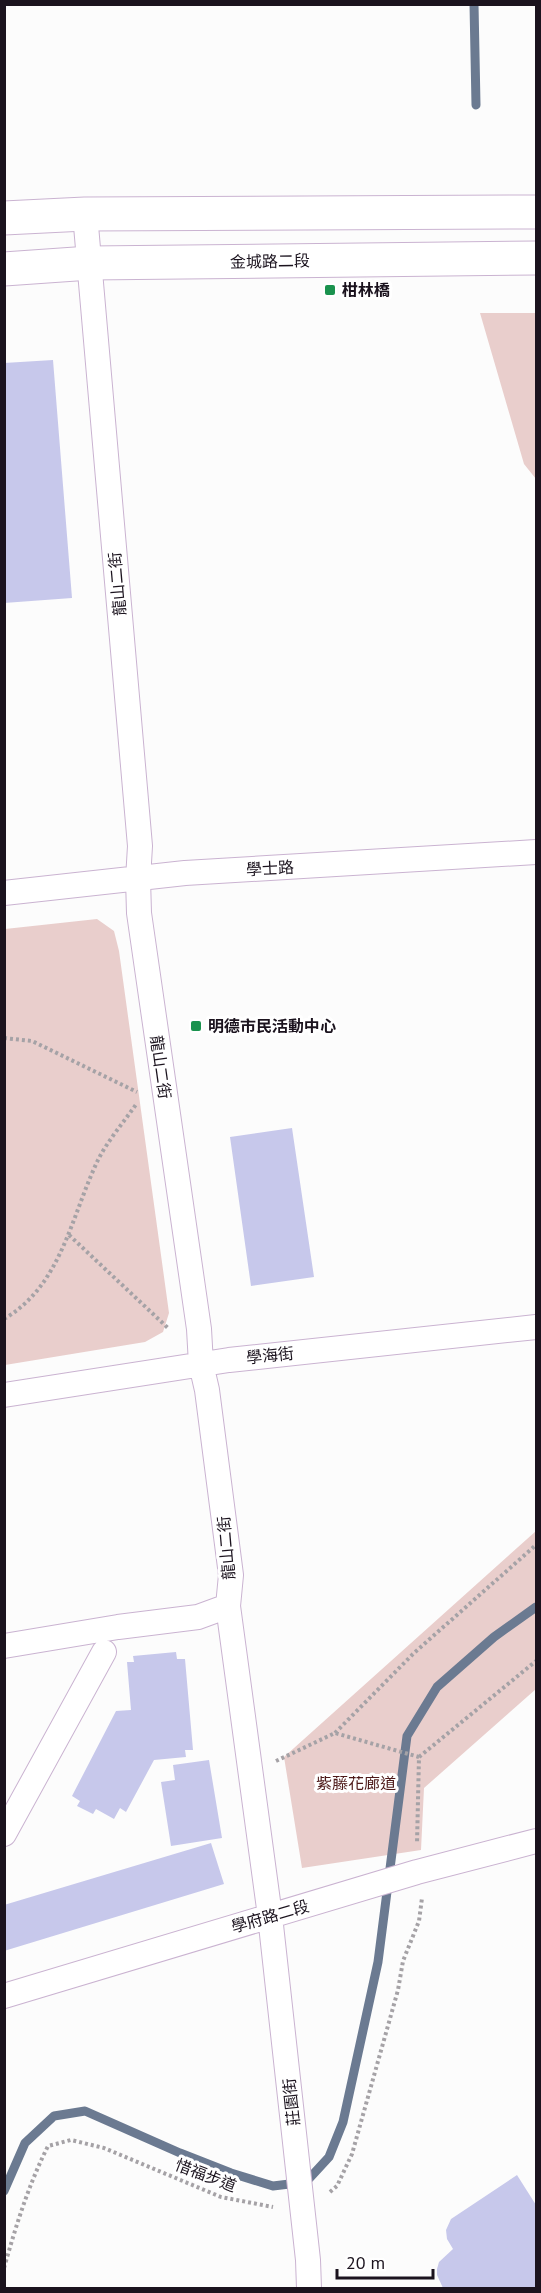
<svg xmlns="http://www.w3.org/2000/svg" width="541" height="2293" font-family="'PT Sans','Noto Sans TC',sans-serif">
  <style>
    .green { fill: #e9cecc }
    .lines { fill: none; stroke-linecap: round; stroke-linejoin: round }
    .stream { stroke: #6b7a91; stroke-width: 9 }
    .building { fill: #c7c8eb }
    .street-casing { stroke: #cab3d1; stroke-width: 26 }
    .secondary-casing { stroke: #cab3d1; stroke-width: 35 }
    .path { stroke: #a5a2a6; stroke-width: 4; stroke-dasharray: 3 3; stroke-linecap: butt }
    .street { stroke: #fff; stroke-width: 24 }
    .secondary { stroke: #fff; stroke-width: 33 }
    .poi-dot { fill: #1a924e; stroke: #fff; stroke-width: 2 }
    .labels { text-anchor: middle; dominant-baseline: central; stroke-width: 6; stroke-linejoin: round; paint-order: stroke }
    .street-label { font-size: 16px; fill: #1b131e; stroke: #fff }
    .poi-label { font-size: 16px; font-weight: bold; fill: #1b131e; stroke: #fff; text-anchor: start }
    .park-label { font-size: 16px; fill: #4d1918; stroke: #fff }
  </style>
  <rect width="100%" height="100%" fill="#fcfcfc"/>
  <!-- green -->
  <path class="green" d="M480,313H536V479L524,464Z
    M97,919L114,931L119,951L169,1313L163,1332L145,1342L5,1365V929Z
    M536,1531V1689L424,1788L421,1850L302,1868L284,1757Z"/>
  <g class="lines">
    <!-- stream -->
    <path class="stream" d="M474,4L476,105
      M4,2191L25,2143L54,2116L85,2111L180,2153L231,2173L273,2186L306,2182L329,2157L343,2122L378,1962L407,1736L437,1687L494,1637L536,1607"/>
  </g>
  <!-- building -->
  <path class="building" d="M53,360L72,598L4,603V363Z
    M292,1128L314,1277L251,1286L230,1137Z
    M176,1652L177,1659H185L193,1750H185L186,1757L154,1760L126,1812L120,1808L114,1819L96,1809L93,1814L77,1806L80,1801L72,1796L116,1711L131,1710L127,1662H134L133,1656Z
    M209,1760L222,1838L171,1846L161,1782L175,1780L173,1765Z
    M211,1843L224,1884L4,1951V1905Z
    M517,2175L536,2205V2288H443L437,2275V2269L439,2262L453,2249L447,2239L446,2230L451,2219Z"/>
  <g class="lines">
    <!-- street casing -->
    <g class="street-casing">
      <path id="street" d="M85,214L140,846L138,879L139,913L199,1329L201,1364L207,1390L231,1575L228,1606L270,1916L308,2260L309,2288
        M4,893L185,873L536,852
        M4,1395L229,1360L536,1327
        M4,1646L118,1627L198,1617L228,1606
        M4,1834L104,1652
        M4,1996L417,1872L536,1841"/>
    </g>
    <!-- secondary casing -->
    <g class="secondary-casing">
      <path id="secondary" d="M4,218L85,214L536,212
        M4,269L90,263L536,258"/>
    </g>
    <!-- path -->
    <path class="path" d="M4,1038L32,1041L137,1092
      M69,1235L169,1329
      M4,1319C62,1285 71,1216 98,1160C108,1140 124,1122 137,1103
      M335,1733L414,1653L536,1545
      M419,1757L536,1661
      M276,1761L335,1733L419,1757L417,1843
      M330,2192L337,2186L352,2154L398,1990L403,1961L419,1921L422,1898
      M4,2268C16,2226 28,2186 48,2146L71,2140L104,2148L221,2197L273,2207"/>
    <!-- street -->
    <use href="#street" class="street"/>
    <!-- secondary -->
    <use href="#secondary" class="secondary"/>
  </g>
  <!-- markers -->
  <g class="poi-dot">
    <rect x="324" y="284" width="12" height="12" rx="3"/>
    <rect x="190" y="1020" width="12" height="12" rx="3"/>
  </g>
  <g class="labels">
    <!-- street labels -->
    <g class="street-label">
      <text transform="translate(270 261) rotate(-1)">金城路二段</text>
      <text transform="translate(117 584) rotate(-95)">龍山二街</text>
      <text transform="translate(270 868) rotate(-3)">學士路</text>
      <text transform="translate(161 1067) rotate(82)">龍山二街</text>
      <text transform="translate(270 1355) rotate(-6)">學海街</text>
      <text transform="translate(226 1548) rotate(-95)">龍山二街</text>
      <text transform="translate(270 1916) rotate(-16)">學府路二段</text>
      <text transform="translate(291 2102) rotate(-96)">莊園街</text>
      <text transform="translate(206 2175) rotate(21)">惜福步道</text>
    </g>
    <!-- poi labels -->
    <g class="poi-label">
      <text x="342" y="290">柑林橋</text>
      <text x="208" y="1026">明德市民活動中心</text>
    </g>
    <!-- park labels -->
    <g class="park-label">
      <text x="356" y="1783">紫藤花廊道</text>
    </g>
  </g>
  <!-- border -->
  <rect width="541" height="2293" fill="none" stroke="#1b131e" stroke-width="12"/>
  <!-- scale -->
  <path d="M337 2269v9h96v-9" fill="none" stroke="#1b131e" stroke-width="3"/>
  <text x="346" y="2269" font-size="18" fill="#1b131e" stroke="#ffffff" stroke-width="4.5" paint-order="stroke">20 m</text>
</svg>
